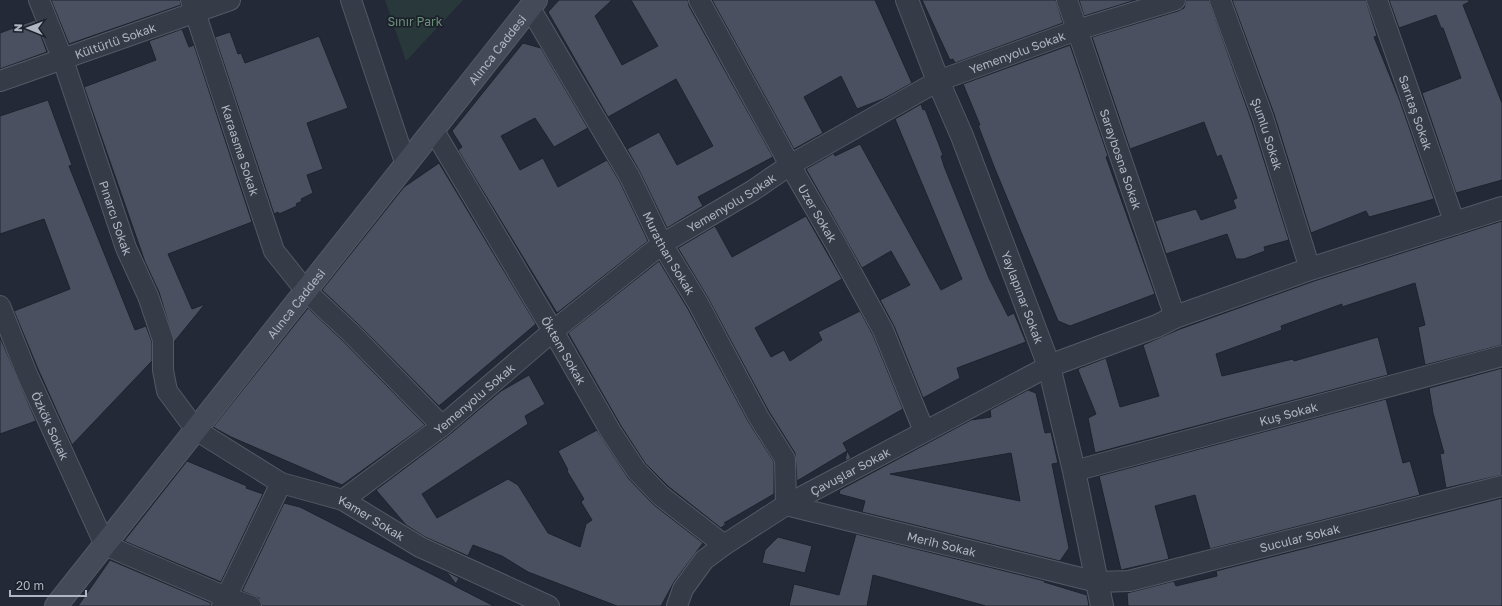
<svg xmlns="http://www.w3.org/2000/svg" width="1502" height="606" font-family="'Golos Text',sans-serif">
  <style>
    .green { fill: #29393b }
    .building { fill: #4a5060; stroke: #1e232e; fill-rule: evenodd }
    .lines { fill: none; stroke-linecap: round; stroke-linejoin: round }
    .minor-casing { stroke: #545965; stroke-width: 22 }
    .tertiary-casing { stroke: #545965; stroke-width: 24 }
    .secondary-casing { stroke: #545965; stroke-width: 24 }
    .minor { stroke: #363c47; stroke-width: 20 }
    .tertiary { stroke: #363c47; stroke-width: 22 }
    .secondary { stroke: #454a59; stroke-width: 22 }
    .labels { text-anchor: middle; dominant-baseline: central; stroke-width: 3.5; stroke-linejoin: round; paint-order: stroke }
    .park-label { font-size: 12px; fill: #6b9178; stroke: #1c212c }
    .street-label { font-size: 12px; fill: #b1b6c3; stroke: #1c212c }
  </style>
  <rect width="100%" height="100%" fill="#232936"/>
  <!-- green -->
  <path class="green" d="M385,0H463L406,61Z"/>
  <!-- building -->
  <path class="building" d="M51,0H180L181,5L69,44Z
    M559,0H612L595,16L622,65L658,46L631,0H688L689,6L773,157L698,197L703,206L667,228L640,172L627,149L659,132L677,165L713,146L676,79L608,117L548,12Z
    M712,0H875L912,83L883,99L857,109L841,76L804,97L823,133L794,149Z
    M922,0H1056L1063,23L955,63L953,59L950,60Z
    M1079,0H1136L1084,16Z
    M1186,0H1209L1252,122L1289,240L1264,247L1265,251L1244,259H1236L1227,234L1166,254L1155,221L1196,209L1201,220L1236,208L1233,200L1237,198L1221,155L1217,157L1204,122L1130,149L1092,37L1178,11L1184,8Z
    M1232,0H1366L1377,36L1374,37L1400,101L1434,199L1369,217L1366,211L1311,233L1274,114Z
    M1389,0H1469V2L1463,5L1502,103V180L1456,193L1422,93L1461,78L1443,28H1441L1436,15L1399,28Z
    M35,20L47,52L0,69V33Z
    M182,29L189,47L194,45L252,222L168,254L192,309L205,304L174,342L159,292L145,262L84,87L156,60L149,41Z
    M230,32L238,54L241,53L245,63L319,36L348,108L307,123L323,169L307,175L313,193L301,199L302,201L296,204L297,206L279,214L278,212L274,214L215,37Z
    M523,43L541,48L588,128L554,147L535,118L501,136L520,170L543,158L558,187L607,160L620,182L648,241L557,313L458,150L462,147L452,131Z
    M1070,45L1108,156L1106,157L1155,294L1070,326L1058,321L995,169L978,125H980L963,84Z
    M48,100L72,165L69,166L135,330L146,326L152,342V361L72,445L38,369L14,311L70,289L44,219L0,234V116Z
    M921,104L923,110L925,109L943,155L941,156L944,166L989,278L1008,316L1014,313L1026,342L957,368L960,378L923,398L894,326L880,300L910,285L891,251L862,268L806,169L834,153L835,156L860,144L941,290L962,279L895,119Z
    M439,163L536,324L439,406L359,325L322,290L404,187Z
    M806,216L842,279L755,328L771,357L784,350L790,361L822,340L818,332L860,311L873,335L903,409L843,443L851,458L845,461L847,451L797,481L795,453L768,410L708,298L678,248L715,226L732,257Z
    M1502,221V345L1425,365L1418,327L1425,325L1415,283L1342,307V304L1281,326L1282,330L1216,354L1222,376L1293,359L1294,361L1378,337L1388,375L1095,453L1088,418L1096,414L1078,370L1080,368L1106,358L1120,407L1159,396L1143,345L1180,329L1314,281Z
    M659,261L688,309L748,421L774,462V494L724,523H727L721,528L669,487L645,463L621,426L568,333Z
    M308,308L343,341L425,425L342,485L231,437L213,427Z
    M0,337L36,421L0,434Z
    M1502,368V475L1446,488L1440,454L1444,453L1433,413L1429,388Z
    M529,375L545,404L525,416L528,424L422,494L437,518L508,479L518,485L548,533L580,547L586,524L592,520L581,502L584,499L567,471L568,470L558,451L597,430L628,478L654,505L703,543L674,582L661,606H617L528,572L502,556L473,545L468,556L425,537L406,525L376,490L449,435L501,391Z
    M1028,390L1036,393L1045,433L1051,432L1058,463L1052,464L1069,548L1060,561L862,512L865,501L839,494L840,490L971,420L991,417L990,410ZM1011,453L1020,501L890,474Z
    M1386,399L1403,463L1410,461L1420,495L1210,549L1195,495L1155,506L1169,559L1121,570L1099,476Z
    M187,461L247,486L246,488L263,494L221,582L124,541Z
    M1502,498V606H1128L1127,593L1174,581L1176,586L1217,576L1216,571Z
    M284,503L300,507L494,606H262L259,598L242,591Z
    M856,534L1045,581L1044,582L1087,595L1089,606H986L873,575L867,606H789L794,584L839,595Z
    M778,537L812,546L805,573L762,563L765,550Z
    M110,560L211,603V606H78Z
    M446,571L459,578L456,584Z"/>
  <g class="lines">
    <!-- minor casing -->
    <g class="minor-casing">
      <g id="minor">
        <path id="s1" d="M39,0L63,60L126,248L148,296L163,340V370L167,391L196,430L281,483L343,500L420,547L549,606"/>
        <path id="s2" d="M191,0L274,251L306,291L351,333L442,426"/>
        <path d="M351,0L406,165"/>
        <path id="s3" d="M699,0L790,165L837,246L883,330L924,431"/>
        <path id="s4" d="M1067,0L1175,317"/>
        <path id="s5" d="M1220,0L1263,118L1310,269"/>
        <path id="s6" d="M1377,0L1455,224"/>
        <path id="s7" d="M530,8L630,177L662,244L698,303L758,416L785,459L786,505L1097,582L1129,581L1502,486"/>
        <path id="s8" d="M0,81L230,0"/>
        <path id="s9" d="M434,131L553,331L611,432L636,470L661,496L724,545"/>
        <path id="s10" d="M0,306L27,374L105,545L226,597L251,606"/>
        <path id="s11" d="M1074,471L1502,356"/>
        <path id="s12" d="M343,500L442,426L553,331L662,244L752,191L790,165L938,81L1077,30L1175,0"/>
        <path d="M222,606L281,483"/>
        <path id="s13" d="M677,606L683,589L704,560L724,545L786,505L1049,366"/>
      </g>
    </g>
    <!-- tertiary casing -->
    <g class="tertiary-casing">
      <g id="tertiary">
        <path id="s14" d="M907,0L938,81L962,136L1049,366L1074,471L1102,606"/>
        <path d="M1049,366L1157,326L1175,317L1310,269L1502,208"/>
      </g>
    </g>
    <!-- secondary casing -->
    <g class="secondary-casing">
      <g id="secondary">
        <path id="s15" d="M56,606L536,0"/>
      </g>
    </g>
    <!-- minor -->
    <use href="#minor" class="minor"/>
    <!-- tertiary -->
    <use href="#tertiary" class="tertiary"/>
    <!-- secondary -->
    <use href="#secondary" class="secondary"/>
  </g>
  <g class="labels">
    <!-- park labels -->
    <g class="park-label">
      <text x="415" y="21">Sınır Park</text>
    </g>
    <!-- street labels -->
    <g class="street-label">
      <text stroke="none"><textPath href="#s8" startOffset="122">Kültürlü Sokak</textPath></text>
      <text stroke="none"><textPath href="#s15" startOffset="710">Alınca Caddesi</textPath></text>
      <text stroke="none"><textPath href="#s12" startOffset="814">Yemenyolu Sokak</textPath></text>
      <text stroke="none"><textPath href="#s6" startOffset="119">Sarıtaş Sokak</textPath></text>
      <text stroke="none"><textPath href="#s5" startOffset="142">Şumlu Sokak</textPath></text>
      <text stroke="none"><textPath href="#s2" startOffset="158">Karaasma Sokak</textPath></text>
      <text stroke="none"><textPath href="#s4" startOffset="168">Saraybosna Sokak</textPath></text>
      <text stroke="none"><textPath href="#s12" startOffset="490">Yemenyolu Sokak</textPath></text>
      <text stroke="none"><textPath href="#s3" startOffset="244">Uzer Sokak</textPath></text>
      <text stroke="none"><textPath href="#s1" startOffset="231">Pınarcı Sokak</textPath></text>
      <text stroke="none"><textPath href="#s7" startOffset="282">Murathan Sokak</textPath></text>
      <text stroke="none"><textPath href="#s14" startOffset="319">Yaylapınar Sokak</textPath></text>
      <text stroke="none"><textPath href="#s15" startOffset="386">Alınca Caddesi</textPath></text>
      <text stroke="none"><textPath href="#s9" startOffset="255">Öktem Sokak</textPath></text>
      <text stroke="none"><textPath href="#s12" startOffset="166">Yemenyolu Sokak</textPath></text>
      <text stroke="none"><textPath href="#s11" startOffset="222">Kuş Sokak</textPath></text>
      <text stroke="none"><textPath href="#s10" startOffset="130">Özkök Sokak</textPath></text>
      <text stroke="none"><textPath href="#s13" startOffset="225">Çavuşlar Sokak</textPath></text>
      <text stroke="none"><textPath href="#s1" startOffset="660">Kamer Sokak</textPath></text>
      <text stroke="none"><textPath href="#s7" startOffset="1093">Sucular Sokak</textPath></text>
      <text stroke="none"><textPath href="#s7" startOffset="725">Merih Sokak</textPath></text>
    </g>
  </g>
  <!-- north arrow -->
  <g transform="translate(28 28) rotate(271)" stroke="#1c212c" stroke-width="3" paint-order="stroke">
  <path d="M0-3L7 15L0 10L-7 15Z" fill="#b1b6c3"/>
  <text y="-6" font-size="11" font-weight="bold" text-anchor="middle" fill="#b1b6c3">N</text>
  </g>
  <!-- scale -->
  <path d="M10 590v6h76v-6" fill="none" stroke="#b1b6c3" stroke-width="2"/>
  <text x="16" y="590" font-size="12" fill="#b1b6c3" stroke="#1c212c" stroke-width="3" paint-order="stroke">20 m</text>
</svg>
